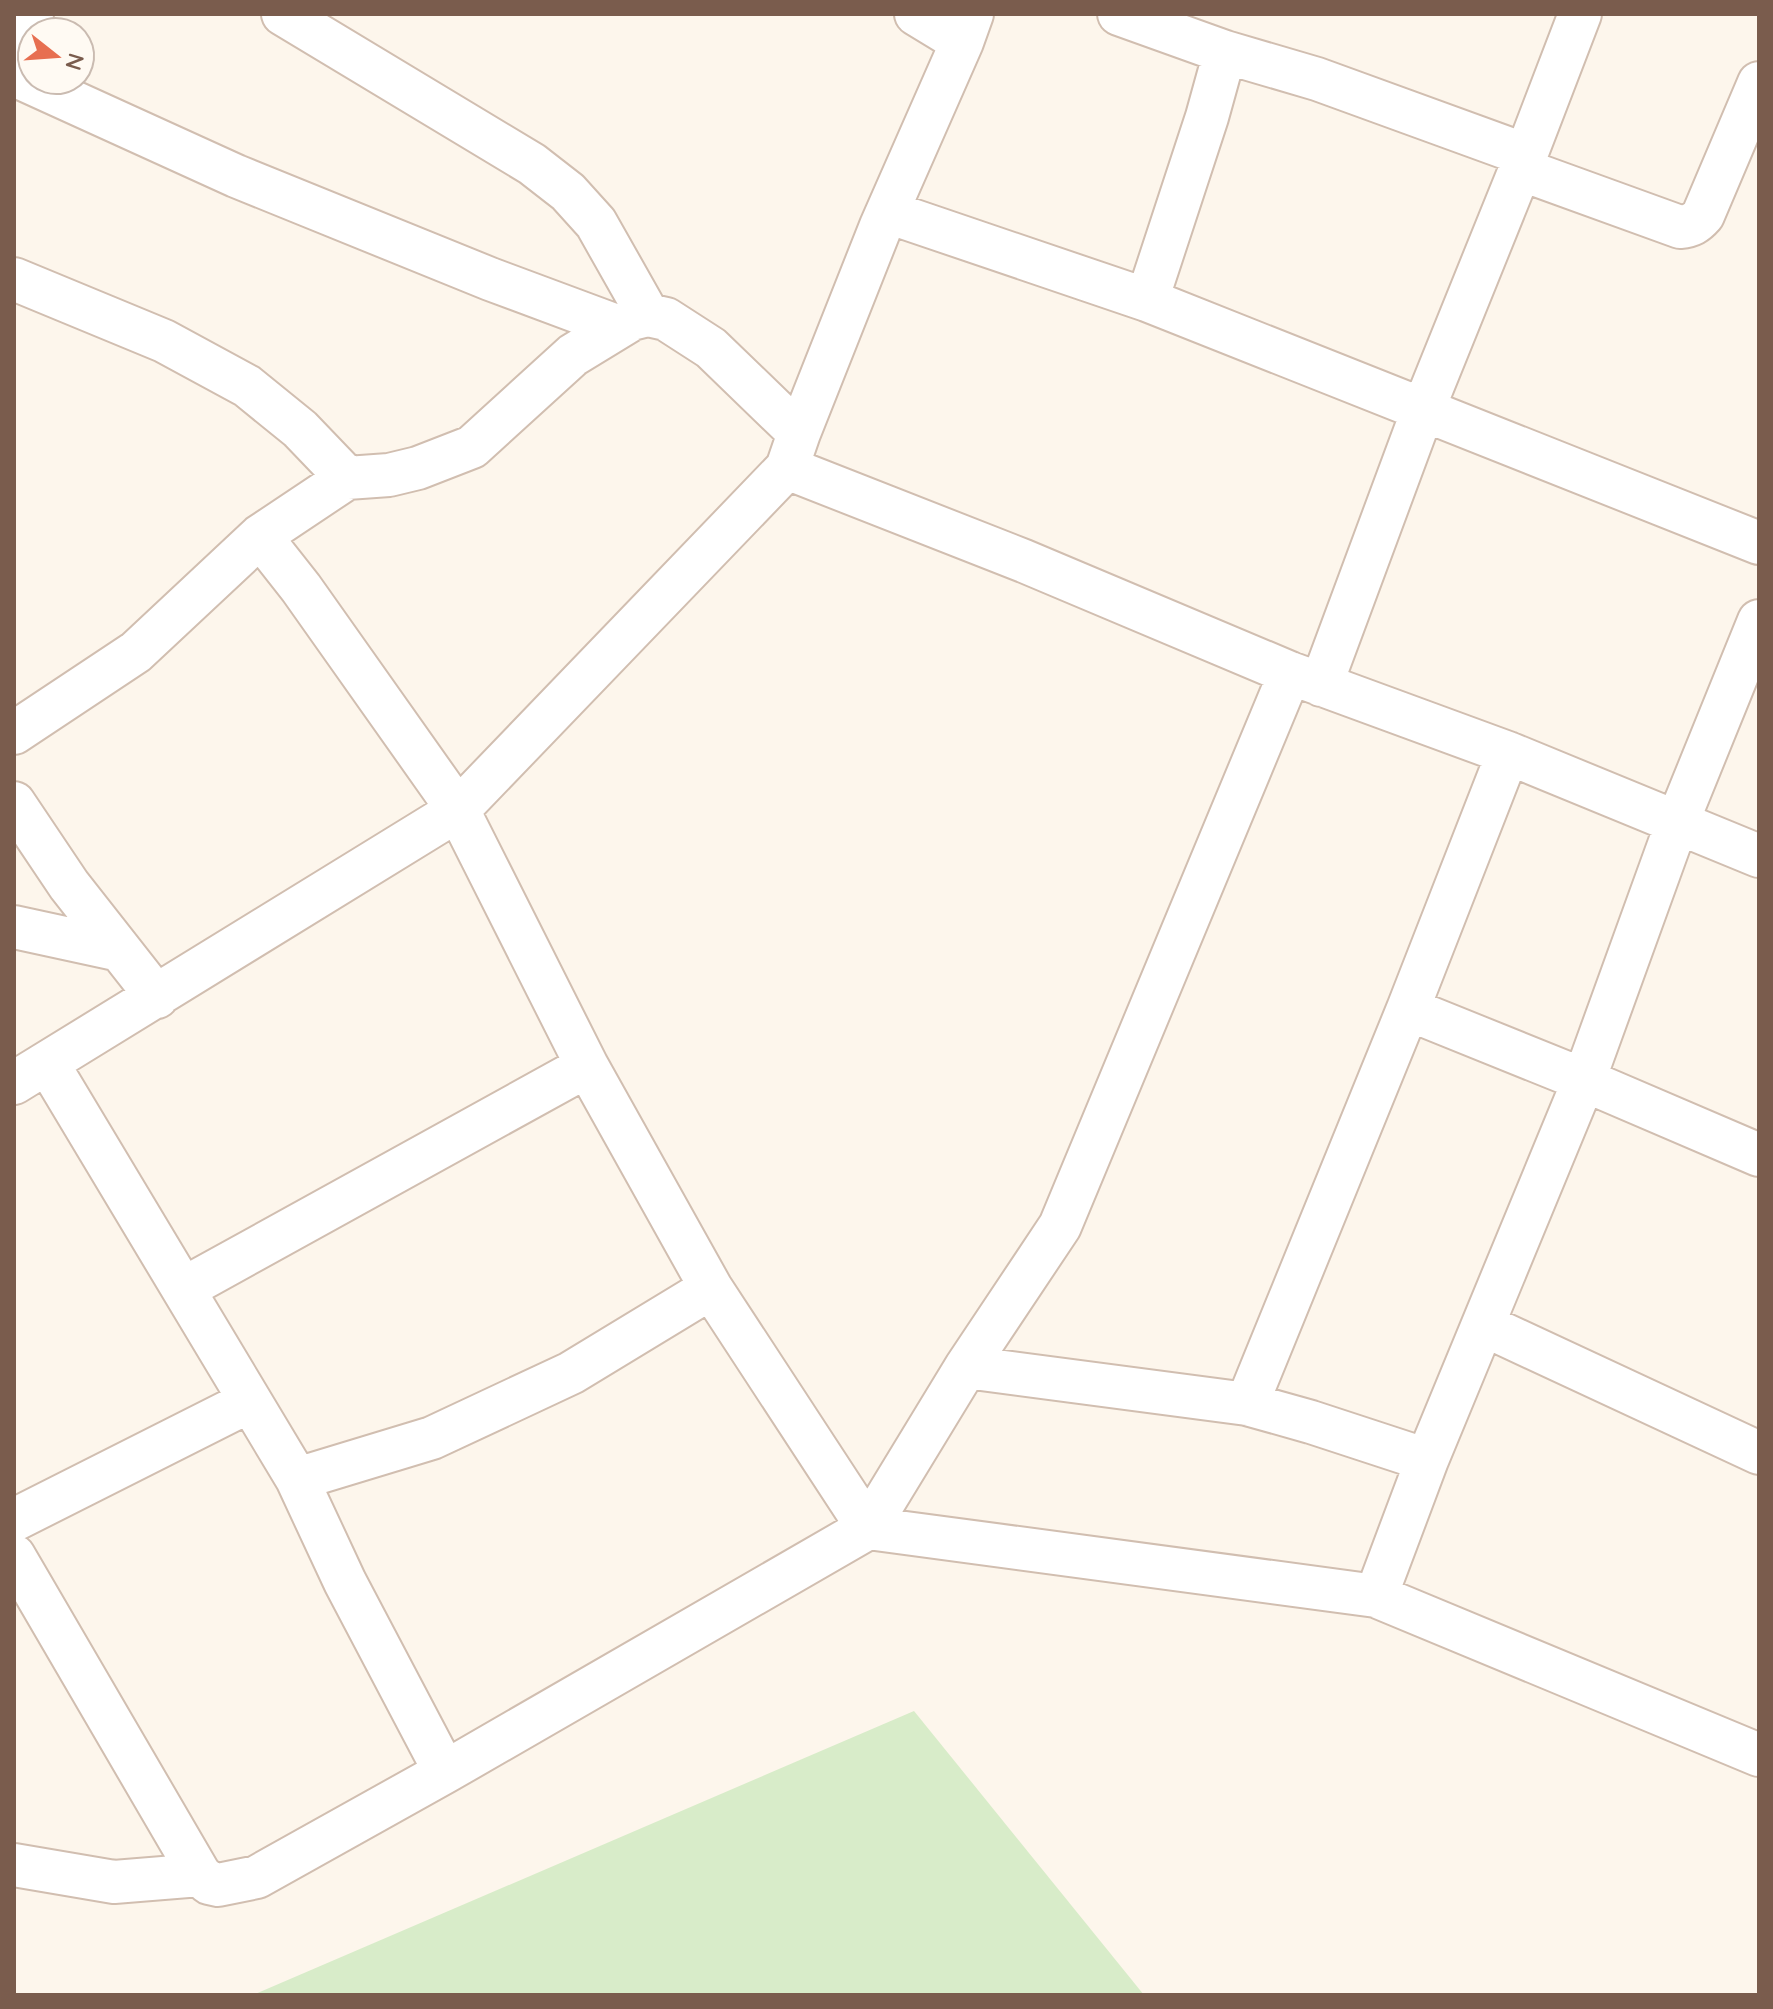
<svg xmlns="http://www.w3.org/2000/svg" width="1773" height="2009" font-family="Quicksand,sans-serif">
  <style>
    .green { fill: #d8ecc9 }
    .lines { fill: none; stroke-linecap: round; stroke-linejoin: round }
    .minor-casing { stroke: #d1beb0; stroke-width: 46 }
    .minor { stroke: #fff; stroke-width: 42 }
  </style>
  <rect width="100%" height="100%" fill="#fdf6ec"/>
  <!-- green -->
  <path class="green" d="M914,1711L1144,1995H253Z"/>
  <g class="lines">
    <!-- minor casing -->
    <g class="minor-casing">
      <path id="minor" d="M283,14L532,164L568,192L596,223L648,315
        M916,14L962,42
        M1119,14L1225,52L1317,79L1526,155
        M14,44L32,14
        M1225,52L1207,117L1147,300L1759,543
        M14,75L236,176L490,279L619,327
        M1520,169L1680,227C1691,226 1696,223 1703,215L1759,83
        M888,212L1147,300
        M14,279L164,341L247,386L300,429L347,478
        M787,468L1024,561L1290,673L1508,753L1759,856
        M260,536L301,588L458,810L587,1066L711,1288L868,1528L966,1367L1060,1226L1290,673
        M1321,685L1423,410L1526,155L1580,14
        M14,733L136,652L260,536L347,478L389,475L418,468L472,447L573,355L632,319L648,315L666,319L711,348L799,433
        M14,803L69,885L157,997
        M14,927L120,950
        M1408,1009L1508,753
        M48,1064L297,1479L345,1582L445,1772
        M14,1083L458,810L787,468L799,433L881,226L962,42L972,14
        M183,1289L587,1066
        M1484,1325L1759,1453
        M966,1367L1247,1404L1311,1422L1427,1460
        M1247,1404L1408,1009L1584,1080L1759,1155
        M297,1479L432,1438L571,1373L711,1288
        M14,1520L250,1401
        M14,1556L200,1875L209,1883L218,1885L257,1877L445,1772L868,1528L1376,1596L1759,1755
        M1376,1596L1427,1460L1584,1080L1677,823L1759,621
        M14,1865L114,1882L200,1875"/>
    </g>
    <!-- minor -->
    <use href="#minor" class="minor"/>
  </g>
  <!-- border -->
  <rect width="1773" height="2009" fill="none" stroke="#7a5c4d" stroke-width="32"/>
  <!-- north arrow -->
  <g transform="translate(56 56) rotate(107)"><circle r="38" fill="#fffaf3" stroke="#cabbb1" stroke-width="2"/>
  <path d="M0-6L14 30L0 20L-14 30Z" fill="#e76f51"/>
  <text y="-12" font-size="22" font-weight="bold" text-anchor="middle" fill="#7a5c4d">N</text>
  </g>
</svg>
